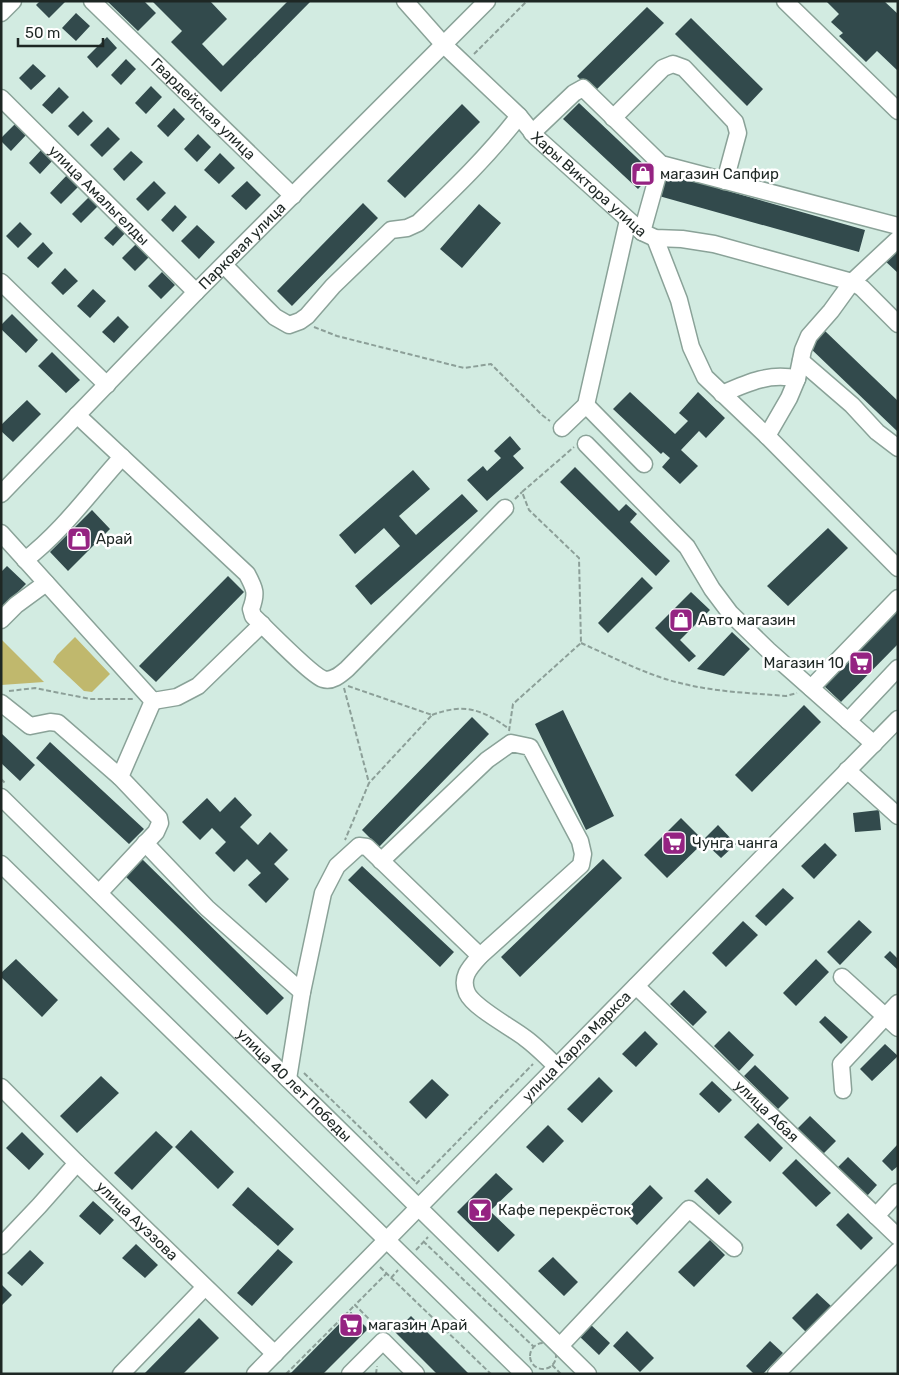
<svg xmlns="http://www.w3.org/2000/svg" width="899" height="1375" font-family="Rubik,sans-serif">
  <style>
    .green { fill: #c0b86d }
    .building { fill: #324a4c }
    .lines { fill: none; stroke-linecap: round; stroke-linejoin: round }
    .minor-casing { stroke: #8aa298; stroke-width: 19 }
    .path { stroke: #8c9f98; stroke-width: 2; stroke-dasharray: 5 2.5; stroke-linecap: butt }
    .minor { stroke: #fff; stroke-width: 16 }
    .labels { text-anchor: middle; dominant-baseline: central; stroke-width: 5; stroke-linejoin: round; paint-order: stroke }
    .street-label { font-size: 15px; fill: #1e2724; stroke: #fff }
    .poi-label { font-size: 15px; fill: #1e2724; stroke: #fff; text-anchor: start }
  </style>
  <rect width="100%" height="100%" fill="#d2ebe1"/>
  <!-- green -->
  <path class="green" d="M75,637L110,674L92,692L84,691L53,662L57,655Z
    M2,640L44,682L1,685Z"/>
  <!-- building -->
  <path class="building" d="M40,1H66L49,18L36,5Z
    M107,1H144L156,13L138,31Z
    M152,1H210L227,19L202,44L223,66L288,1H311L221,92L171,42L182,31Z
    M826,1H884L898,14V71L877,51L866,62L839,36L843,33L831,22L839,14Z
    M647,7L664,23L593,93L577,76Z
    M76,13L90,26L76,41L62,28Z
    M691,18L763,89L747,106L675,34Z
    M107,37L117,48L97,68L87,57Z
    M126,59L136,69L121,85L111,75Z
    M33,64L46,76L31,90L19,78Z
    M151,86L162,97L146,114L135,103Z
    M59,87L69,97L52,114L42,105Z
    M579,103L653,173L638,189L563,119Z
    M462,104L480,122L405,198L387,181Z
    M174,108L185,119L168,137L157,126Z
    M83,111L93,121L78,136L68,126Z
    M16,123L27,134L11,151L1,141V138Z
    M108,127L120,139L102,157L90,145Z
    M198,134L211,147L197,162L184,149Z
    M43,148L54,159L40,174L29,163Z
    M131,151L143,162L124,181L113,169Z
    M220,153L235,168L219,184L204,170Z
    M665,173L865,230L859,252L659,196Z
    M68,174L80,185L61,204L50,193Z
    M154,181L166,193L148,211L136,199Z
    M247,181L261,195L246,210L231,196Z
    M91,195L100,204L81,223L72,214Z
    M363,203L378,218L292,306L277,291Z
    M479,204L501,223L462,268L440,249Z
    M175,205L187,217L173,232L161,220Z
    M20,222L32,234L18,248L6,236Z
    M120,222L128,230L113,246L104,238Z
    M197,225L215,242L199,259L181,241Z
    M43,242L53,253L38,268L27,258Z
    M138,242L151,255L135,271L122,258Z
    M898,245V273L884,260Z
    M65,268L78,281L63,295L51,283Z
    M162,272L175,285L161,299L148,286Z
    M93,289L106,301L90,318L77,306Z
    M12,314L38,340L26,353L1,329V325Z
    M118,316L129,327L114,343L102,332Z
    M825,331L898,401V432L809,347Z
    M52,352L80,380L66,393L38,366Z
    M630,392L675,434L688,421L679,413L698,392L725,418L706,438L699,431L681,450L698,466L680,484L662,467L670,458L663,452L661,454L613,409Z
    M27,400L41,414L13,442L1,431V425Z
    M510,436L521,449L513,456L524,468L487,501L467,480L483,466L487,471L501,458L494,451Z
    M575,467L619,511L626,504L637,514L630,522L670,561L656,576L560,482Z
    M413,470L430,489L399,516L416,535L462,494L478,511L371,605L355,586L400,546L384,528L355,554L339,535Z
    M92,510L110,529L68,571L50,552Z
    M828,528L848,548L788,606L767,586Z
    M7,566L26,584L1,609V572Z
    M228,576L244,592L156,682L139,666Z
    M642,577L653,588L608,633L598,623Z
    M691,592L710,610L680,640L696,656L689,662L655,628Z
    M898,610V644L841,702L823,685Z
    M732,632L750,649L724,676L697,669Z
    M804,705L821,722L752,792L735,775Z
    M563,710L614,816L586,830L535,724Z
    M472,717L489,734L379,847L362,830Z
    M1,733L35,765L20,781L1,763Z
    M50,742L144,829L129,844L36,758Z
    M235,797L252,815L240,827L258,845L270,832L288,850L274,864L289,879L266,903L248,885L261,873L247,859L234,872L215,853L226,842L212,828L200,840L182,822L207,798L220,812Z
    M879,810L881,830L855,832L853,813Z
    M681,818L703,840L718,825L736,844L721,858L704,842L667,878L644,855Z
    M825,843L837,855L814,879L801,866Z
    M142,859L284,998L267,1015L125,876Z
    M603,859L622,878L520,977L501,957Z
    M362,866L454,952L440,967L348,880Z
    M783,888L794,898L766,926L755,916Z
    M859,920L872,932L840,965L827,952Z
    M743,921L758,935L726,967L712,953Z
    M890,951L898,959V970L884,957Z
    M16,959L58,1000L42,1017L1,977V973Z
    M816,959L829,972L796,1006L783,993Z
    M684,990L707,1012L693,1026L670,1004Z
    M825,1016L848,1037L841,1044L819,1022Z
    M645,1031L658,1044L636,1067L622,1054Z
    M729,1031L754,1055L739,1071L714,1046Z
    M885,1044L898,1056L872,1081L860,1069Z
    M755,1065L789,1098L778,1109L744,1076Z
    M101,1076L119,1093L77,1133L60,1116Z
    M599,1077L613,1091L582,1123L567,1109Z
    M432,1079L449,1095L426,1119L409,1102Z
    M712,1081L732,1100L719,1113L699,1094Z
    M810,1116L836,1141L823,1154L797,1129Z
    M758,1123L783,1148L770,1162L744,1137Z
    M548,1125L564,1141L543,1163L526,1147Z
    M191,1130L234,1172L218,1189L175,1147Z
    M156,1131L173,1147L132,1190L114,1173Z
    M22,1132L44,1154L29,1170L6,1148Z
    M898,1144V1166L892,1171L882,1161Z
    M848,1157L877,1185L867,1196L838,1167Z
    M796,1159L831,1193L816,1207L782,1173Z
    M496,1173L513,1189L490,1211L515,1235L498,1252L457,1212Z
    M707,1178L732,1202L719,1215L694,1191Z
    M650,1185L663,1198L637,1225L624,1212Z
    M248,1187L294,1229L278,1246L232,1205Z
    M93,1201L114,1220L100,1235L79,1216Z
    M848,1213L873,1238L861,1250L836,1225Z
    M710,1240L725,1255L694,1287L678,1272Z
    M136,1244L158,1265L145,1278L122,1258Z
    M278,1249L293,1262L252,1306L237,1293Z
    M30,1250L44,1263L22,1286L7,1273Z
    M553,1257L578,1282L564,1296L538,1271Z
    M1,1284L12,1295L1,1306Z
    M817,1293L831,1306L806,1332L792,1318Z
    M351,1312L368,1329L323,1374H290Z
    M411,1316L469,1374H437L395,1332Z
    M199,1318L219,1338L183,1374H144Z
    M590,1324L610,1343L599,1355L579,1336Z
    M627,1331L654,1358L640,1372L613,1346Z
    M770,1341L783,1353L763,1374H754L746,1366Z"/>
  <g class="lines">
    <!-- minor casing -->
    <g class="minor-casing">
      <g id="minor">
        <path id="s1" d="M92,1L293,196"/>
        <path id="s2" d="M405,1L444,45L519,116L536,137L642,232L655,238L682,239L714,244L852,282L862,288L898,324"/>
        <path d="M785,1L898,111"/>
        <path d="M1,13L13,1"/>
        <path id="s3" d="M1,98L196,292"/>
        <path d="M613,118L663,68L673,64L684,68L735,122L738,133L725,181"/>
        <path d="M532,133L574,93L583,88L661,164L898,226"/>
        <path d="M642,232L661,164"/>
        <path d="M655,238L679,300L691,347L705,377L767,436L898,568"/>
        <path d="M224,265L265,307L275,317L289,325L300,321L307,316L333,286L391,230L407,228L418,223C454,189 489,155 519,116"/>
        <path d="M1,282L107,385"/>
        <path d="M801,361L852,405L877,432L898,448"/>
        <path d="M722,394C747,383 771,372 797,379"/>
        <path d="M586,405L644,464"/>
        <path d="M77,415L247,574C255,589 257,593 251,609L253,616C266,628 310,674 323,679C332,682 340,675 347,669L505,508"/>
        <path d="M562,428L586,405L628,220"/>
        <path d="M767,436L789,398L797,379L803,350L809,336L831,311L852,282L898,239"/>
        <path d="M586,444L687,547L712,589L730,613L768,650L874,744"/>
        <path id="s4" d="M1,494L196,292L487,1"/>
        <path d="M1,533L153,701L177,697L198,686L262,624"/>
        <path d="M25,560C63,531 90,492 122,457"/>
        <path d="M1,620L16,605L46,583"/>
        <path d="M811,688L898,598"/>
        <path d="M1,703L30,726L50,722L58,723L120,777"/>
        <path d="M848,721L898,668"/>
        <path d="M847,770L898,816"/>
        <path id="s5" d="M1,797L588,1374"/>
        <path d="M145,843L207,908L302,992"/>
        <path d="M381,861L487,760L511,743L530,747L580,841L583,854L581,865L480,956C470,967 460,977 467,993C474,1008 511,1027 525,1038C536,1046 546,1056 556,1066"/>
        <path d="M1,864L524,1374"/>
        <path d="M99,893L156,832L160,823L159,818L120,777L153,701"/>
        <path d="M842,977L898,1028"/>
        <path id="s6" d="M636,986L898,1237"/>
        <path d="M288,1079L302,992L323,893L337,866L359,846L367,847L480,956"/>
        <path id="s7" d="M1,1087L77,1163L275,1354"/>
        <path d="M843,1090L841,1064L898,1003"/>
        <path d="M876,1216L898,1192"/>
        <path d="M1,1246L39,1206L77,1163"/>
        <path d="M560,1346L689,1209L734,1248"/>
        <path d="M121,1374L205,1287"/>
        <path id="s8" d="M255,1374L898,719"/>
        <path d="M350,1374L383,1341L416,1374"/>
        <path d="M776,1374L898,1251"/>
      </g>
    </g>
    <!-- path -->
    <path class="path" d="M474,54L527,1
      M314,327L337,336L464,368L491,364L542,415L550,421
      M515,499L522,492
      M581,643C613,657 646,675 680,683C715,692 751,693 786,696L797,693
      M348,686L432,715L369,783
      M344,688L369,783L345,840
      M9,691L35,688L90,699H133
      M432,715C464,703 481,709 508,728
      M509,731L513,704L581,643L579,558L529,510L522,492L574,447
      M1,779L6,784
      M304,1073L417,1183
      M416,1184L533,1064
      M423,1241L534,1347
      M416,1250L428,1237
      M380,1267L491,1374
      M391,1278L398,1270
      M379,1329L355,1305L386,1274
      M530 1356a13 13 0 1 1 26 0a13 13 0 1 1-26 0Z
      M552,1365L561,1374
      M286,1374L355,1305
      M376,1374L377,1366"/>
    <!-- minor -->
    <use href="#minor" class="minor"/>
  </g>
  <!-- icons -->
  <defs>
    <g id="shop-square" transform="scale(1.25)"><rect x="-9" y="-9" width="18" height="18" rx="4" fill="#952382" stroke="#fff"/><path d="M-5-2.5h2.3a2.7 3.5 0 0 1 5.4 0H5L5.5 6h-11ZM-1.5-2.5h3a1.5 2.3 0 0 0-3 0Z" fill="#fff"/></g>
    <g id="supermarket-square" transform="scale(1.25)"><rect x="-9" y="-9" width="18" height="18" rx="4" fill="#952382" stroke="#fff"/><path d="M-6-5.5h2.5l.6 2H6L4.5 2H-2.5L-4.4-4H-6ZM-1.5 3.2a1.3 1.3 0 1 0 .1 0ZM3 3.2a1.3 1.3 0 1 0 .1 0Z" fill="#fff"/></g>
    <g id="bar-square" transform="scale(1.25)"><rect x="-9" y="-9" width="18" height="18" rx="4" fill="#952382" stroke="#fff"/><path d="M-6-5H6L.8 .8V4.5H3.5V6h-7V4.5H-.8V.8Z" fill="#fff"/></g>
  </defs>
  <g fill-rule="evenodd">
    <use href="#shop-square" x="643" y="174"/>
    <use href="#shop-square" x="79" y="539"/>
    <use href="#shop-square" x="681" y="620"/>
    <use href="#supermarket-square" x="861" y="663"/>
    <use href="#supermarket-square" x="674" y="843"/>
    <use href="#bar-square" x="480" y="1210"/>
    <use href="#supermarket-square" x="351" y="1325"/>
  </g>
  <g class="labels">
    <!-- street labels -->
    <g class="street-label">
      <text stroke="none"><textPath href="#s1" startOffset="155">Гвардейская улица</textPath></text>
      <text stroke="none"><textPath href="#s2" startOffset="260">Хары Виктора улица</textPath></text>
      <text stroke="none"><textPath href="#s3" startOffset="138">улица Амальгелды</textPath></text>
      <text stroke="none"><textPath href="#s4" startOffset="346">Парковая улица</textPath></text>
      <text stroke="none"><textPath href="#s8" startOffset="459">улица Карла Маркса</textPath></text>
      <text stroke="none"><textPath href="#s5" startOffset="411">улица 40 лет Победы</textPath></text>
      <text stroke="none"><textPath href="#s6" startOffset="181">улица Абая</textPath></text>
      <text stroke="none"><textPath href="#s7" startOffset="191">улица Ауэзова</textPath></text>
    </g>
    <!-- poi labels -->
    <g class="poi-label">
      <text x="660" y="174">магазин Сапфир</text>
      <text x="96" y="539">Арай</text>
      <text x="698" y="620">Авто магазин</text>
      <text x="844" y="663" text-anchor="end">Магазин 10</text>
      <text x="692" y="843">Чунга чанга</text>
      <text x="498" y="1210">Кафе перекрёсток</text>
      <text x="368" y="1325">магазин Арай</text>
    </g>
  </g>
  <!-- border -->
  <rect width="899" height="1375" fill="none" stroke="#1e2724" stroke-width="5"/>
  <!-- scale -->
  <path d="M18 38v8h85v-8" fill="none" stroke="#1e2724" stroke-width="2.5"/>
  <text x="25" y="38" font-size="15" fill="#1e2724" stroke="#ffffff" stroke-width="4" paint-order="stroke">50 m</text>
</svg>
